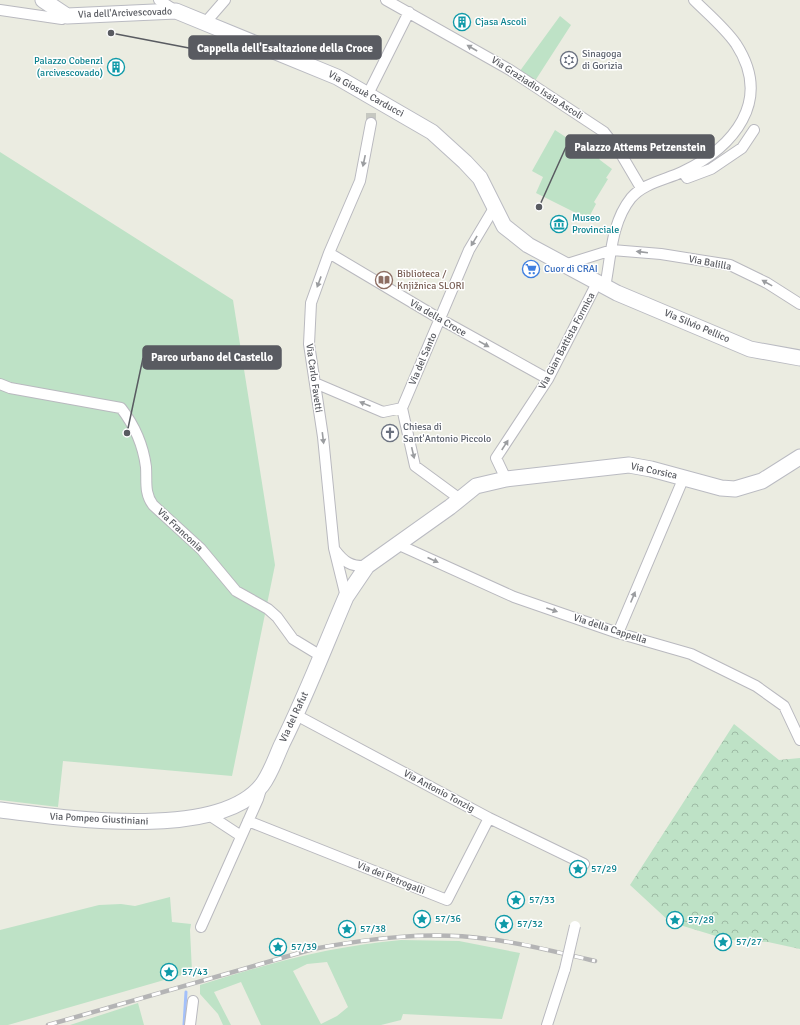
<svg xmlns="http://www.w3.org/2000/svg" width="800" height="1025" font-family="Signika,sans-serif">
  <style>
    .green { fill: #bee2c6; fill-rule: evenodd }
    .forest { fill: url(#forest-crowns) }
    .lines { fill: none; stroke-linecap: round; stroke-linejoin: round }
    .stream { stroke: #a3c0fa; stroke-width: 3 }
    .street-tunnel { stroke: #c6c8c1; stroke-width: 10; stroke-dasharray: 10 5; stroke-linecap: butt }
    .street-casing { stroke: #b9b9bf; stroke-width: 12 }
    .secondary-casing { stroke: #babbc2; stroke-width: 17 }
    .street { stroke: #fff; stroke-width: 10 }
    .secondary { stroke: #fff; stroke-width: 15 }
    .rail-casing { stroke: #b4b4b5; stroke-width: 4.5 }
    .rail { stroke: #fff; stroke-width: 3; stroke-dasharray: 9; stroke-linecap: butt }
    .street-bridge-casing { stroke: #b9b9bf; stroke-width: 12; stroke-linecap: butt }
    .street-bridge { stroke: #fff; stroke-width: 10 }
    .oneway { fill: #9b9da0 }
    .labels { text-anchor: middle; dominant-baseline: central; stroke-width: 3; stroke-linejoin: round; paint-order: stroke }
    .street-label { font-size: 10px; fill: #595b61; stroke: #fff }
    .culture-label { font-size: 10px; fill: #0d838f; stroke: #fff; text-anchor: start }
    .worship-label { font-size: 10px; fill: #5b616d; stroke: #fff; text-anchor: start }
    .shop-label { font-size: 10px; fill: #366cbe; stroke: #fff; text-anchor: start }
    .education-label { font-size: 10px; fill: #785e54; stroke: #fff; text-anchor: start }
    .leader { fill: none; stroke: #595b61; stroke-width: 1.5 }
    .callout-dot { fill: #595b61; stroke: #fff; stroke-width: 1.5 }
    .callout { fill: #595b61; stroke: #595b61; stroke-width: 1.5 }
    .callout-label { font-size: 11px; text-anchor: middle; font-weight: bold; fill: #fff }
  </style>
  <defs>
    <pattern id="forest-crowns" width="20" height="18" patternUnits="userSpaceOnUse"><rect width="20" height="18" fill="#bee2c6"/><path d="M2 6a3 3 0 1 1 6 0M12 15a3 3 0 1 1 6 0" fill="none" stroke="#9dbaa4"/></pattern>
  </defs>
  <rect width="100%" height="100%" fill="#ebece1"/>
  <!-- green -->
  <path class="green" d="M560,16L571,25L533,84L517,75Z
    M555,130L590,153L594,150L600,160L612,169L606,178L608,179L594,202L596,204L588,219L536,193L543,177L532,171Z
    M0,152L233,300L275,565L232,776L63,761L58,807L0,800Z
    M170,897L172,922L191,924L190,930L192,972L8,1025H0V930L99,905L121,904L135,906Z
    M401,940L459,941L520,953L502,1019L403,1014L401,1020L381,1025H261L241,982L214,992L231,1025H223L218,1014L200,994V985C266,964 331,946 401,940ZM327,962L348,1007L337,1016L321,1024L293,971L307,964Z
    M138,1003L144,1025H70Z"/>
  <!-- forest -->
  <path class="forest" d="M734,724L779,760L800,758V949L768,942L729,940L670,922L630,885Z"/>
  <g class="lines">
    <!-- stream -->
    <path class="stream" d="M184,1025L186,992"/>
    <!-- street-tunnel -->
    <path class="street-tunnel" d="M371,123V108"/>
    <!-- street casing -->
    <g class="street-casing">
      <path id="street" d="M159,0L176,11
        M386,0L510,70L604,132L621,154L641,188
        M0,10L62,19L67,16
        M205,23L225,0
        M368,94L409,12
        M683,172L687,178L711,169L742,148L754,130
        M329,253L440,319L548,379
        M564,265L612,250L661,254L730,265L767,283L800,304
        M605,287C611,257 611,223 631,198C644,183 665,180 682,172C734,147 773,101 736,44C725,28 708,14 694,0
        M315,383L383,412L402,408
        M0,384L10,388L121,408C135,426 143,444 146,467C147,481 144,493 153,505L201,549L236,591L268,609L277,617L293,639L321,656
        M506,479L496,458L548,379L597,283
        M460,499L415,466L402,408L469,250L494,208
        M397,544L514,597L618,633L691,654L756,686L784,706L800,740
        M335,550C344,562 351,567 367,566
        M346,597L334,548L323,437L309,344L311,303L329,253L360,181L371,123
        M618,633L684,477
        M296,715L489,818L584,864
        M209,815L241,836
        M248,821L447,900L489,818
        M201,927L258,799L262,786
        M190,1025L193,1001
        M547,1025L565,969"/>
    </g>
    <!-- secondary casing -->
    <g class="secondary-casing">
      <path id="secondary" d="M43,0L67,16L176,11L337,77L432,132L465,162L480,178L504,226L528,245L617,293L750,349L800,358
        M0,810C63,818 218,841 262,785C271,773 276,757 282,744C306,696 325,646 346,597L367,566L450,507L476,486L506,479L629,465L651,469L721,488L735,489L762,481L800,457"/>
    </g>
    <!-- street -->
    <use href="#street" class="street"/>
    <!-- secondary -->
    <use href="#secondary" class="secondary"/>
    <!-- rail casing -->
    <g class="rail-casing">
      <path id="rail" d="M48,1025L313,949C371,938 429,931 488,939C524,943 560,953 595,961"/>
    </g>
    <!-- rail -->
    <use href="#rail" class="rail"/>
    <!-- street-bridge casing -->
    <g class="street-bridge-casing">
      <path id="street-bridge" d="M565,969L575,926"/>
    </g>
    <!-- street-bridge -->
    <use href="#street-bridge" class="street-bridge"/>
  </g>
  <!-- one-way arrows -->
  <defs><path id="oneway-solid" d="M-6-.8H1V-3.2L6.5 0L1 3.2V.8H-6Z"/></defs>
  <g class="oneway">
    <use href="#oneway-solid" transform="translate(472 48) rotate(-150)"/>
    <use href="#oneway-solid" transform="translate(364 161) rotate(102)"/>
    <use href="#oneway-solid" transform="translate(474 241) rotate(121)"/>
    <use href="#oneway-solid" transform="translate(642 252) rotate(-173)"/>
    <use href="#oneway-solid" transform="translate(319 282) rotate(110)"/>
    <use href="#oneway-solid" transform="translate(767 283) rotate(-151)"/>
    <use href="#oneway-solid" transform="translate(484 344) rotate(29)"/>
    <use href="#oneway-solid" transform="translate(365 404) rotate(-158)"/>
    <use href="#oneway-solid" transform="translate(323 438) rotate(83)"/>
    <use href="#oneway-solid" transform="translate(505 445) rotate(-57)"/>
    <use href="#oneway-solid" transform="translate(413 453) rotate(77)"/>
    <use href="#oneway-solid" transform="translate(433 560) rotate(24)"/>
    <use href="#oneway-solid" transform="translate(633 597) rotate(-67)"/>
    <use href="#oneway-solid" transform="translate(552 610) rotate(19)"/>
  </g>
  <!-- icons -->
  <defs>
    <g id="building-ring" transform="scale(0.9)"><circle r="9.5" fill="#fff" stroke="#0f9aa8" stroke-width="1.5"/><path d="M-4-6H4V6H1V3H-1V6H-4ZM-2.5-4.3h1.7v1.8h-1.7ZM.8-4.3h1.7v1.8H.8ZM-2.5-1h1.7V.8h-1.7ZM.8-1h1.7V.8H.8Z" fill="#0f9aa8"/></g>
    <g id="synagogue-ring" transform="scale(0.9)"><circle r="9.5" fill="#fff" stroke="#6b7280" stroke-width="1.5"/><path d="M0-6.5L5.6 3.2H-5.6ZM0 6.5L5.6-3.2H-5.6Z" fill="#6b7280"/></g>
    <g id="museum-ring" transform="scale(0.9)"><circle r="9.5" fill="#fff" stroke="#0f9aa8" stroke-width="1.5"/><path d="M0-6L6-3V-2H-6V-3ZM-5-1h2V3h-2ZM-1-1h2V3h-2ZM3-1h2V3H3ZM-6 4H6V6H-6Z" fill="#0f9aa8"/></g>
    <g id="supermarket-ring" transform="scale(0.9)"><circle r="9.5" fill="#fff" stroke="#3f7fe0" stroke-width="1.5"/><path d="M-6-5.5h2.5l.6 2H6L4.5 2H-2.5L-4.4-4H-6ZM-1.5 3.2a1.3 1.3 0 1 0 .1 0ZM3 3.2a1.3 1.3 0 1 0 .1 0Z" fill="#3f7fe0"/></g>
    <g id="library-ring" transform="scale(0.9)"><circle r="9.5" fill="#fff" stroke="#8d6e63" stroke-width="1.5"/><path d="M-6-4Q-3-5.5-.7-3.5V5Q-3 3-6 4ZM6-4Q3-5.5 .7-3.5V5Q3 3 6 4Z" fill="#8d6e63"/></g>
    <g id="church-ring" transform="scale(0.9)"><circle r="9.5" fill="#fff" stroke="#6b7280" stroke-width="1.5"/><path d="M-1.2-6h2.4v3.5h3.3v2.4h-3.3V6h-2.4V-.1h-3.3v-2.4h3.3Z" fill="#6b7280"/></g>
    <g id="sight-ring" transform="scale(0.9)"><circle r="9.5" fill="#fff" stroke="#0f9aa8" stroke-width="1.5"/><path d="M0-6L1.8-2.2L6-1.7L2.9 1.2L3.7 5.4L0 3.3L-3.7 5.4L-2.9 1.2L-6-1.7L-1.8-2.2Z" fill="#0f9aa8"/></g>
  </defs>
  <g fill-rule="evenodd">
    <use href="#building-ring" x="462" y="22"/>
    <use href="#synagogue-ring" x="569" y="60"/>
    <use href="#building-ring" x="116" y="67"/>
    <use href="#museum-ring" x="559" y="224"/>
    <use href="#supermarket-ring" x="531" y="269"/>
    <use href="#library-ring" x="384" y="280"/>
    <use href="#church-ring" x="390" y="433"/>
    <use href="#sight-ring" x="578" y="869"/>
    <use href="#sight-ring" x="516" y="900"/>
    <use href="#sight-ring" x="422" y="919"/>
    <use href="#sight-ring" x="675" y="920"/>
    <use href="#sight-ring" x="504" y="924"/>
    <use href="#sight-ring" x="347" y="929"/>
    <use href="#sight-ring" x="723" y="942"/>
    <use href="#sight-ring" x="278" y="947"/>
    <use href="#sight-ring" x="169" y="972"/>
  </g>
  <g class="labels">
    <!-- street labels -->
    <g class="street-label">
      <text transform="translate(125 13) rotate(-2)">Via dell'Arcivescovado</text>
      <text transform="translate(537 88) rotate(33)">Via Graziadio Isaia Ascoli</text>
      <text transform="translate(366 94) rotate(29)">Via Giosuè Carducci</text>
      <text transform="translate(710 263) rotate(11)">Via Balilla</text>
      <text transform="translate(438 318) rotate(30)">Via della Croce</text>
      <text transform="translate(697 326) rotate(23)">Via Silvio Pellico</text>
      <text transform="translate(567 341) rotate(-62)">Via Gian Battista Formica</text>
      <text transform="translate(423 359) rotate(-67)">Via del Santo</text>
      <text transform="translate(314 378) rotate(82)">Via Carlo Favetti</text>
      <text transform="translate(654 471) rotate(12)">Via Corsica</text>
      <text transform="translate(180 530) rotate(43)">Via Franconia</text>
      <text transform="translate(610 629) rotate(18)">Via della Cappella</text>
      <text transform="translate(294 717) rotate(-65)">Via del Rafut</text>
      <text transform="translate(439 791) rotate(28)">Via Antonio Tonzig</text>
      <text transform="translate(99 819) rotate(3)">Via Pompeo Giustiniani</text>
      <text transform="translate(391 878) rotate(22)">Via dei Petrogalli</text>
    </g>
    <!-- culture labels -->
    <g class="culture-label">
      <text x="475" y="22">Cjasa Ascoli</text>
      <text x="103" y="61" text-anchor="end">Palazzo Cobenzl<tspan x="103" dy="12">(arcivescovado)</tspan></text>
      <text x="572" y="218">Museo<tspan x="572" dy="12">Provinciale</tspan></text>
      <text x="591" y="869">57/29</text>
      <text x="529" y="900">57/33</text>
      <text x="435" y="919">57/36</text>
      <text x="688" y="920">57/28</text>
      <text x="517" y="924">57/32</text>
      <text x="360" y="929">57/38</text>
      <text x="736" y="942">57/27</text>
      <text x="291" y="947">57/39</text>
      <text x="182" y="972">57/43</text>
    </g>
    <!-- worship labels -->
    <g class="worship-label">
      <text x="582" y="54">Sinagoga<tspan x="582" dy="12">di Gorizia</tspan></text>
      <text x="403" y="427">Chiesa di<tspan x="403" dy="12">Sant'Antonio Piccolo</tspan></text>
    </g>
    <!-- shop labels -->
    <g class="shop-label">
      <text x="544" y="269">Cuor di CRAI</text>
    </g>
    <!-- education labels -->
    <g class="education-label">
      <text x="397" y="274">Biblioteca /<tspan x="397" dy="12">Knjižnica SLORI</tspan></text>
    </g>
  </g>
  <!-- callouts -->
  <path class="leader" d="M111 33L189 48M539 207L566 147M127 433L143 358"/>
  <g class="callout-dot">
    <circle cx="111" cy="33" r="4"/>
    <circle cx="539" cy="207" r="4"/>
    <circle cx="127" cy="433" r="4"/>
  </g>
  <g class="callout">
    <rect x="189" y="36" width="192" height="23" rx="4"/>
    <rect x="566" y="135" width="148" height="23" rx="4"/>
    <rect x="143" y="346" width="138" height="23" rx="4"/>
  </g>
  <g class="callout-label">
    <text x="285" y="52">Cappella dell'Esaltazione della Croce</text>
    <text x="640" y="151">Palazzo Attems Petzenstein</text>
    <text x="212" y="361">Parco urbano del Castello</text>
  </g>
</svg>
